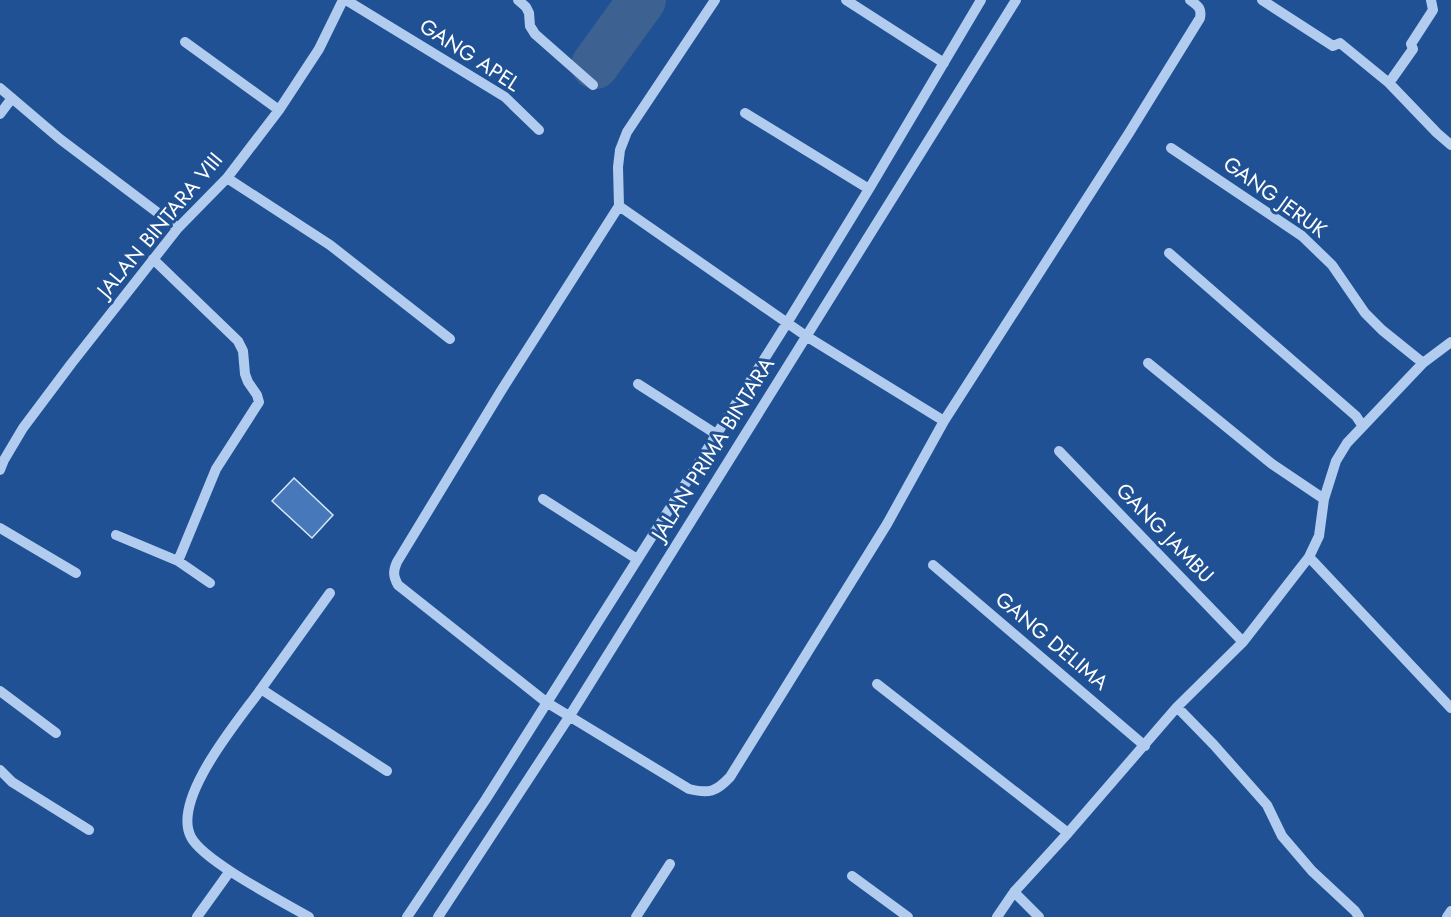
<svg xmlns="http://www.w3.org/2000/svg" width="1451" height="917" font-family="Jost,sans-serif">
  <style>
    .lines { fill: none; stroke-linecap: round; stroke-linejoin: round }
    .river { stroke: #3d6191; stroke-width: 48 }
    .building { fill: #4779ba; stroke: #d7e7fa; stroke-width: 1.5 }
    .minor { stroke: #b1ccee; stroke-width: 10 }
    .labels { text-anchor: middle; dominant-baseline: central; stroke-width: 6; stroke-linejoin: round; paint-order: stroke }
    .street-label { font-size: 21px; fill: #fff; stroke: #1f5194 }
  </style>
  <rect width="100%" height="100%" fill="#1f5194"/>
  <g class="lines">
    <!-- river -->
    <path class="river" d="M595,65L642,0"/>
  </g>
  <!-- building -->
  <path class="building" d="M294,478L333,515L312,538L272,501Z"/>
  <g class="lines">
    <!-- minor -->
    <path class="minor" d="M346,0L505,97L539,130
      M518,0L526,7L529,13L530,26L535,34L593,85
      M715,0L627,132L620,150L618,167L619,206L806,336L944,421
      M846,0L944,63
      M1262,0L1333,46L1340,43L1389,83L1437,133L1451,145
      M185,42L279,110
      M1389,83L1413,49L1411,44L1433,10L1431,0
      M0,88L60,139L178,228
      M745,113L869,189
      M0,114L12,98
      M1171,148L1302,236L1332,265L1365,313L1382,330L1423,363
      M227,178L330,245L450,339
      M619,206L501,391L397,562C393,571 393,576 398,585L546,702L689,789C709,794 716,792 730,777L887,524L944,421L1129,133L1200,18C1202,8 1198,6 1190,0
      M1169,253L1356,416L1362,425
      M153,259L238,341L243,351L245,374L248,382L257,395L259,402L216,469L178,561
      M1148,363L1272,464L1324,499
      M638,384L716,434
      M1059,451L1243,642
      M0,470L4,460L23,428L71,364L178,228L227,178L279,110L319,49L343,0
      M543,499L637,559
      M0,528L76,573
      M116,535L178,561L210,583
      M1309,557L1451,708
      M933,565L1145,746
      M877,684L1068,833
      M261,689L330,593
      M0,691L56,733
      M1177,707L1214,745L1267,805L1282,836L1312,871L1355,911L1359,917
      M0,770L12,782L89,830
      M852,876L908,917
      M1014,892L1039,917
      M197,917L230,871
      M309,917C283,902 203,861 191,837C171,799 239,720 261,689L387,771
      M407,917L486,799L787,323L869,189L981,0
      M438,917L569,717L1016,0
      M636,917L670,864
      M997,917L1014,892L1068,833L1177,707L1243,642L1309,557L1319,536L1324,499L1336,461L1347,443L1423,363L1451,342
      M1447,917L1451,911"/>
  </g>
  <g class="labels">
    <!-- street labels -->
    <g class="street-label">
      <text transform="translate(470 55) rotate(33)">GANG APEL</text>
      <text transform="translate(1275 197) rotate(36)">GANG JERUK</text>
      <text transform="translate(160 225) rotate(-50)">JALAN BINTARA VIII</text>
      <text transform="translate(713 449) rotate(-58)">JALAN PRIMA BINTARA</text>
      <text transform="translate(1165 533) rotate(46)">GANG JAMBU</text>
      <text transform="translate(1052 641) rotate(40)">GANG DELIMA</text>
    </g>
  </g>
</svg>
